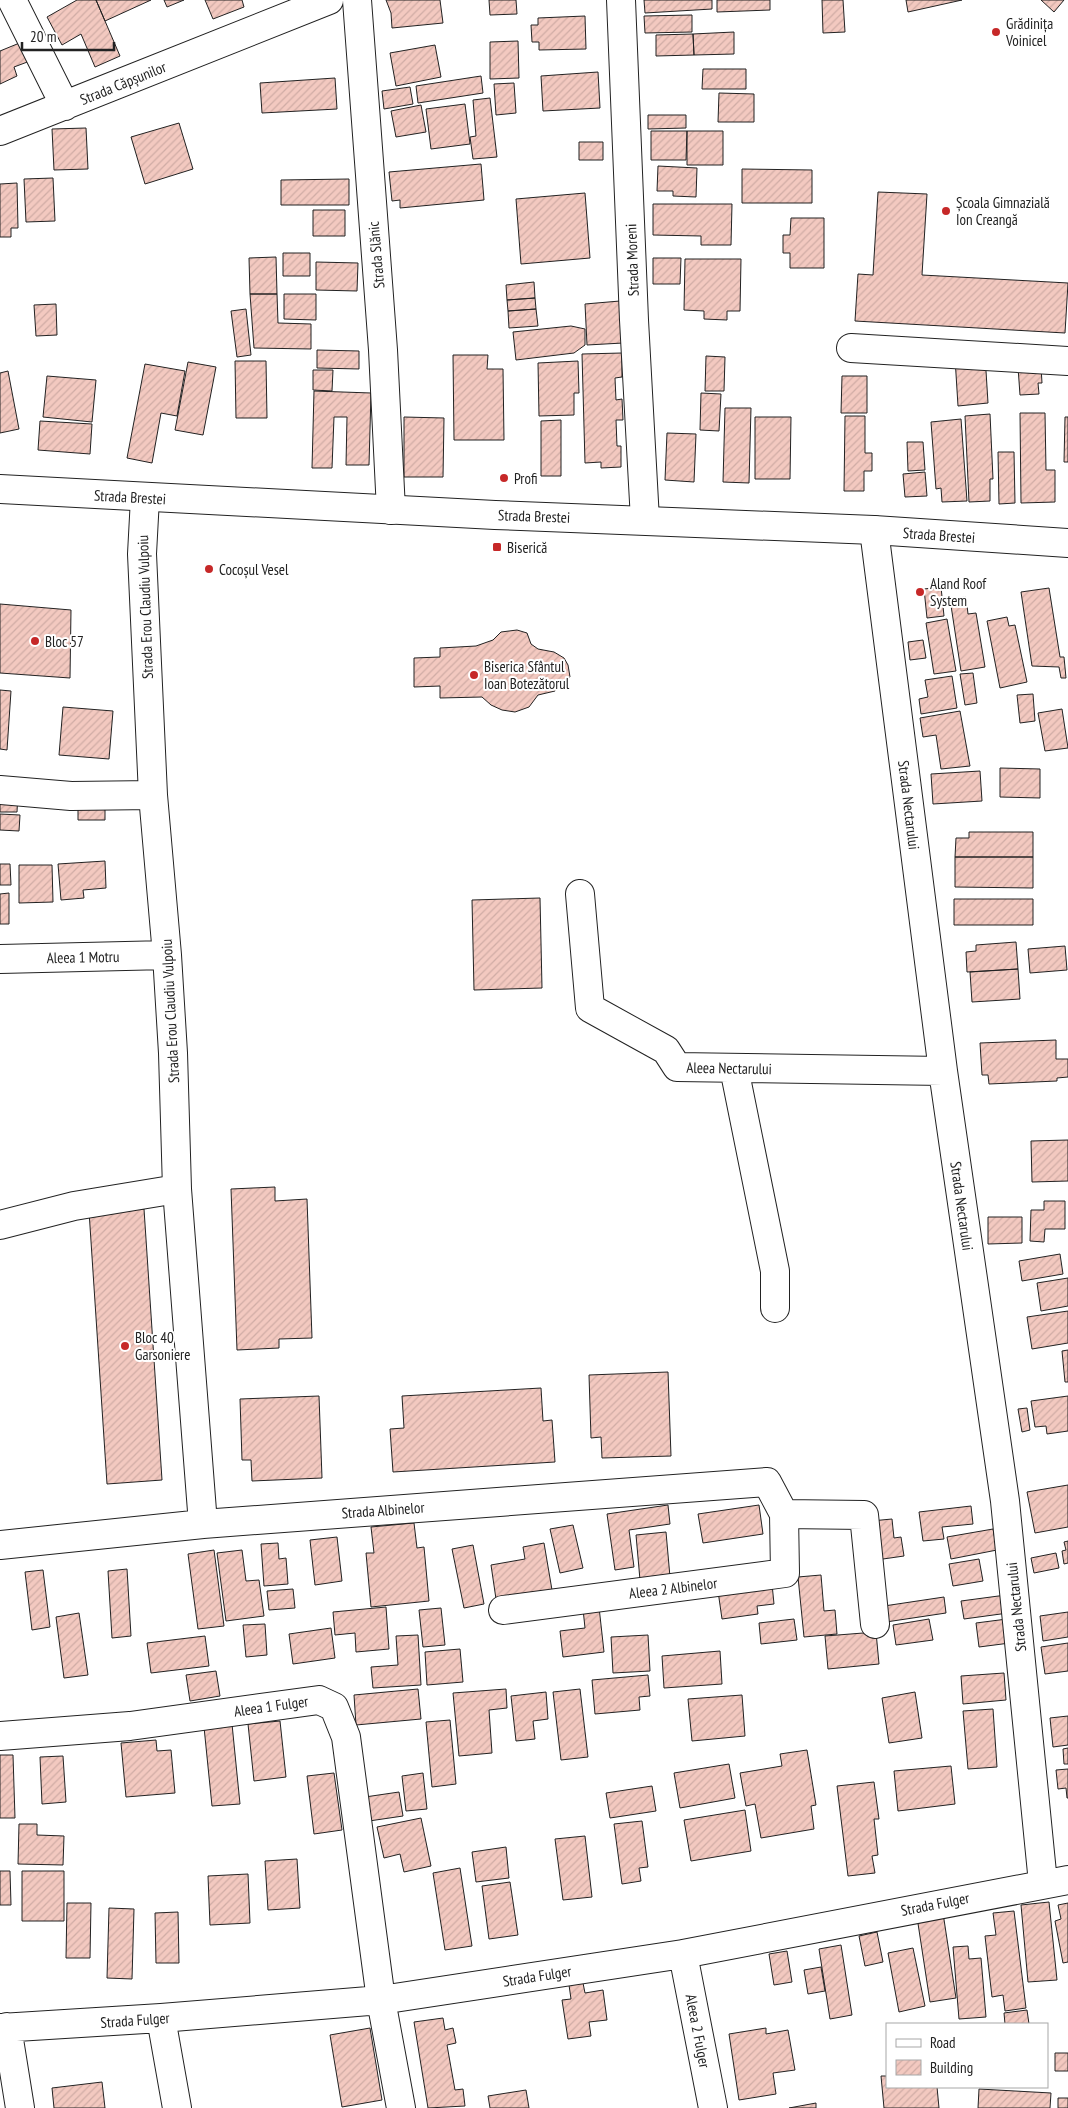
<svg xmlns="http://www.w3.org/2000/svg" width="1068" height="2108" font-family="'PT Sans Narrow',sans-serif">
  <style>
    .building { fill: url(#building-hatch); stroke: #222 }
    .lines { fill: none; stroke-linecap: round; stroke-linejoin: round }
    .minor-casing { stroke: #222; stroke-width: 30 }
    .major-casing { stroke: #222; stroke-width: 30 }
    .minor { stroke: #fff; stroke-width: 28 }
    .major { stroke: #fff; stroke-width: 28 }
    .poi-dot { fill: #c62828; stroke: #fff; stroke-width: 2 }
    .labels { text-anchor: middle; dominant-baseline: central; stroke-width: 4; stroke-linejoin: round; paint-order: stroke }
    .poi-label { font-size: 15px; fill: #222; stroke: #fff; text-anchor: start }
    .street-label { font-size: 15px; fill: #222; stroke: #fff }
  </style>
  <defs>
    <pattern id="building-hatch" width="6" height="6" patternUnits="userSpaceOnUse" patternTransform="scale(1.25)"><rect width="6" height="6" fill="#f3c9c0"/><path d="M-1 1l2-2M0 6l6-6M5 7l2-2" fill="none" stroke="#d0aca5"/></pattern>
  </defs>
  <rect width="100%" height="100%" fill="#fff"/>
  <!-- building -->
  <path class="building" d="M77,0H96L120,56L95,67L81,34L62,45L47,17Z
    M96,0H151L105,21Z
    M164,0H184L167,7Z
    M205,0H242L244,7L213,19Z
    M386,0H440L443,23L392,28L391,13Z
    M489,0H516L517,14L490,15Z
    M644,0H712V9L645,13Z
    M717,0H770V10L717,12Z
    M822,0H843L845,32L823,33Z
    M906,0H962L908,12Z
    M1041,0H1064L1054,12Z
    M692,15V32L645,33L644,16Z
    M585,16L586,49L539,50V42H532L531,25H538V18Z
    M734,32V54L694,55L693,34Z
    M693,34L694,55L656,56V35Z
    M518,41L519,78L490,79V42Z
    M22,42L30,61L14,67L17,76L0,84V51Z
    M435,45L441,77L396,86L390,53Z
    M703,69H746V89H702Z
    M598,72L600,108L543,111L541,76Z
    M481,76L483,93L418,103L416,86Z
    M335,78L337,109L262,113L260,83Z
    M514,83L516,113L496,115L494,84Z
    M410,87L413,104L384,109L382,91Z
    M719,93L754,94V122H718Z
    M490,98L497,157L473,159L470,137L476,136L473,100Z
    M465,104L470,144L431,149L426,109Z
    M421,105L426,132L396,137L391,111Z
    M648,115H686V128L648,129Z
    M179,123L193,169L145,184L131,137Z
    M86,128L88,169L54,170L52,129Z
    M651,131H687L686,160H651Z
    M687,131H723V165H687Z
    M579,142H603V160H579Z
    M481,164L484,200L400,208V200L392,201L389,172Z
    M658,166L697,168L696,197L673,196V191H657Z
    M742,169L812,170V203H742Z
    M53,178L55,221L26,222L24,179Z
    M349,179V205H281V180Z
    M17,183L18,228H11V237H0V184Z
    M878,192L927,194L922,275L1068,283L1065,333L855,321L858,274L873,275Z
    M585,193L590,258L521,264L516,199Z
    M653,204H732L731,245H701V236L653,235Z
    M313,210H345V236H313Z
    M791,218H824V268H790V253H783V235H790Z
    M283,253H310V276H283Z
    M276,257L277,294H250L249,258Z
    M653,258H681L680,284H653Z
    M685,259H741L740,311H727V320L704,319V311L684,310Z
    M316,262L358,263L357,291L316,290Z
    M534,282L535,298L507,300L506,285Z
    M250,294H277L278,323L311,324V349L254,348Z
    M284,294H316V320L284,319Z
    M535,298L536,309L508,311L507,300Z
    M620,301L623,343L587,345L585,304Z
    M56,304L57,335L36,336L34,305Z
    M246,309L251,355L237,357L231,311Z
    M536,309L538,326L509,328L508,311Z
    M571,326L585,329V345L574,353L516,360L513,332Z
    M317,350L359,351V369L317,368Z
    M1040,351L1042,383H1038L1039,394L1020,395L1017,353Z
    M622,353V377L615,378L616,400L622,399L623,420H616L617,446H621V467L601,468V462L585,463L582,354Z
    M453,355H488L487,369H503L504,440H454Z
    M985,355L988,403L958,406L955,358Z
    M706,356L725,357L724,391H705Z
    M235,361H266L267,418H236Z
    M578,361L579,393H574V415L539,416L538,363Z
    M188,362L216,367L203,435L175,430Z
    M145,364L185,371L177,416L161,413L152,463L127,458Z
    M313,370H333L332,391L313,390Z
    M8,371L19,429L0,433V373Z
    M47,376L96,380L92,422L43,417Z
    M842,376H867V413H841Z
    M314,391L371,393L369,465H346L347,417H334L332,468H312Z
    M701,393L721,394L719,431L700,430Z
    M725,408H751L749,483L723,482Z
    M1020,413H1045L1046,470H1055V502L1021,503Z
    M990,414L993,479H990V501L969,502L965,416Z
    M845,416H865V453H872V471H864V491H844Z
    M404,417L444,418L443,477H404Z
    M755,417H791L790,479H755Z
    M1065,417H1068V462H1064Z
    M961,419L967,501L942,502L941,488L936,489L931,422Z
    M561,420V476H541V421Z
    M40,421L92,424L90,454L38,450Z
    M667,433L696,434L694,482L665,480Z
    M907,442H923L925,470L908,471Z
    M998,452H1014L1015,503L999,504Z
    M925,472L927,496L905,497L903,474Z
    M941,587L944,616L927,618L924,589Z
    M1049,588L1060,657H1064L1066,678H1061L1059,667L1032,666L1021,592Z
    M966,597L968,614L976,613L985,667L961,671L950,599Z
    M0,604L71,610L70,678L0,673Z
    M1007,617L1009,626L1015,625L1027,682L1000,688L987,621Z
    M947,619L956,671L934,674L926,623Z
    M517,630L527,633L531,644L538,649L554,652L564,658L568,665L570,677L555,691L538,695L529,707L515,712L502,710L491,705L482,697L440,698V686L414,687V658L440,657V648L476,646L493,640L501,632Z
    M923,640L926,658L910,660L908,642Z
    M973,673L977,703L965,705L960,674Z
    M952,676L957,708L921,714L919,699L928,697L925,680Z
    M0,690L11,691L7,750L0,749Z
    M1033,694L1035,721L1020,723L1017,695Z
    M63,707L113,711L109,759L59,755Z
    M1062,709L1068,748L1045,751L1038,713Z
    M960,711L970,766L941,769L936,735L923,737L920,718Z
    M1000,768L1040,769V798L1000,797Z
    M980,771L982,801L933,804L931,774Z
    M0,792L18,793L17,812H0Z
    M78,800H105V820H78Z
    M0,814L20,815L19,831L0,830Z
    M969,832H1033V857H955L956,838H969Z
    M955,857H1033V888L955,887Z
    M105,861L106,888L83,890L84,898L61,900L58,864Z
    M0,864H10L11,885H0Z
    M19,865H52L53,902L19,903Z
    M9,893V924H0V894Z
    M540,898L542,988L474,990L472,900Z
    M954,899H1033V925H954Z
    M1016,942L1018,969L967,972L966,952L976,951V945Z
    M1065,946L1067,970L1030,973L1028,949Z
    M1018,969L1020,999L972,1002L970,972Z
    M1056,1040V1059H1068V1077L1057,1078V1081L989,1084L988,1075H982L980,1043Z
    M1068,1140V1181L1032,1182L1031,1141Z
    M275,1187V1201L307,1199L312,1338L279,1339V1348L237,1350L231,1189Z
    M1044,1201H1065V1229H1045L1044,1242L1030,1241L1031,1210H1044Z
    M144,1209L162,1480L107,1484L89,1211Z
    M988,1217H1022V1243L988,1244Z
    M1060,1254L1063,1274L1022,1281L1019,1261Z
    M1068,1278V1306L1041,1311L1037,1283Z
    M1068,1311V1343L1032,1349L1027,1317Z
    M1068,1350V1382H1065L1062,1351Z
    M668,1372L671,1456L602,1458L601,1437L591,1438L589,1375Z
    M541,1388L543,1421L552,1420L555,1462L393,1472L390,1429L404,1428L402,1396Z
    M319,1396L322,1478L252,1481L251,1460H242L240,1399Z
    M1068,1396V1431L1047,1434L1046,1426L1035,1427L1031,1401Z
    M1027,1408L1030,1430L1022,1432L1018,1409Z
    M1068,1485V1527L1035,1533L1027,1492Z
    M668,1505L670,1524L629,1530L634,1567L615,1570L607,1514Z
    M759,1505L763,1534L703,1543L698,1514Z
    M971,1506L973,1524L942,1527L944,1539L923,1541L919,1512Z
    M892,1519L894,1538L901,1537L904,1556L876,1560L871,1521Z
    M414,1523L417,1548L424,1547L429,1601L371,1607L366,1553H374L371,1527Z
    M573,1525L583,1568L560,1573L550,1529Z
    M993,1529L997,1550L951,1559L947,1537Z
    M666,1532L670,1577L640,1580L636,1535Z
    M337,1537L342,1581L315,1585L310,1540Z
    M1068,1541V1563L1064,1564L1062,1551L1066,1550L1064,1542Z
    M278,1543L279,1559L286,1558L288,1584L264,1586L261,1544Z
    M544,1543L552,1590L496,1599L491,1565L525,1559L523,1547Z
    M473,1545L484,1604L464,1608L452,1549Z
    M214,1550L224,1626L198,1629L188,1554Z
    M242,1550L246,1581L259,1580L264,1616L226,1621L217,1553Z
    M1056,1553L1059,1568L1034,1573L1031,1558Z
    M979,1559L983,1581L953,1586L949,1564Z
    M127,1569L131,1636L112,1638L108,1571Z
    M43,1570L50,1627L32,1630L25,1572Z
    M821,1575L824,1611L835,1610L837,1634L804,1637L798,1577Z
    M772,1584L774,1604L757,1606L758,1614L722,1619L718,1591Z
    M293,1589L295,1608L269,1610L267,1591Z
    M1006,1595L1008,1613L964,1619L961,1601Z
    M944,1597L946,1613L886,1622L884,1606Z
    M386,1607L389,1649L356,1652L355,1633L335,1635L333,1612Z
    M599,1607L604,1652L563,1657L560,1631L585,1628L583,1609Z
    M441,1608L445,1645L423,1647L419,1610Z
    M1068,1612V1637L1043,1641L1040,1616Z
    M79,1613L88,1675L64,1678L56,1617Z
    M794,1619L797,1640L761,1644L759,1623Z
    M929,1619L933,1640L896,1645L893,1625Z
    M1007,1619L1010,1643L979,1647L976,1623Z
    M265,1624L267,1655L246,1657L243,1625Z
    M331,1628L335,1658L293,1664L289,1634Z
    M876,1632L879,1664L828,1669L825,1636Z
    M418,1635L421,1685L373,1688L371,1667L398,1665L396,1636Z
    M648,1635L650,1671L613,1673L611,1637Z
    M205,1636L209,1666L151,1673L147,1643Z
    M1068,1643V1671L1045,1674L1041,1647Z
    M460,1649L463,1682L427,1685L425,1652Z
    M720,1651L722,1684L664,1688L662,1656Z
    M216,1671L220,1696L190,1701L186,1675Z
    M1004,1673L1006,1700L963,1704L961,1676Z
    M648,1675L650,1696L639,1697L640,1710L595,1714L592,1680Z
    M418,1689L421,1719L356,1725L354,1695Z
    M506,1689L507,1708L489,1710L492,1753L459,1756L453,1693Z
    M580,1689L588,1757L561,1760L553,1692Z
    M546,1692L548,1719L533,1721L535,1739L516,1741L511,1696Z
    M915,1692L922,1738L889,1743L882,1698Z
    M742,1695L745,1736L692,1741L688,1699Z
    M993,1709L997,1767L968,1769L963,1711Z
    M1068,1716V1745L1053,1747L1050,1718Z
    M450,1720L456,1784L432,1787L426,1722Z
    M280,1721L286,1777L254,1781L248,1724Z
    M232,1724L240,1804L212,1806L204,1727Z
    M156,1740L157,1751L171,1750L175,1793L126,1797L121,1743Z
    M1068,1748V1764H1064L1063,1749Z
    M807,1750L816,1805L811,1806L814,1829L761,1838L755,1804L746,1806L740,1773L782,1766L780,1754Z
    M0,1755H13L15,1818H0Z
    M63,1756L66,1802L42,1804L40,1757Z
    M729,1764L735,1798L680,1808L674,1773Z
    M951,1766L955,1804L898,1811L894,1771Z
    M1068,1769V1798H1067L1066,1788L1058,1789L1056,1770Z
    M334,1773L342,1830L314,1834L307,1776Z
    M423,1773L427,1809L406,1811L402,1776Z
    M874,1782L879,1819H874L878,1855L872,1856L875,1873L848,1876L837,1786Z
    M652,1786L656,1811L610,1818L606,1793Z
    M399,1792L403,1816L369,1821L365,1797Z
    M745,1810L751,1851L691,1861L684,1820Z
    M421,1818L431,1866L404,1872L400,1854L384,1858L377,1827Z
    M642,1821L648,1867L639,1868L641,1881L622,1884L614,1824Z
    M19,1824H37V1835L64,1836L63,1865L18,1864Z
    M585,1836L592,1897L563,1900L555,1839Z
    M506,1847L509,1878L476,1882L472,1852Z
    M297,1859L300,1908L268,1910L265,1861Z
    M460,1868L472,1946L445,1950L433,1873Z
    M0,1871H10L11,1905H0Z
    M22,1871H64V1921H22Z
    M248,1874L250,1923L210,1925L208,1876Z
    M510,1882L518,1935L489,1939L482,1886Z
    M1049,1902L1057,1980L1028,1982L1021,1905Z
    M67,1903H91L90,1958H66Z
    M1068,1903V1962L1063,1963L1055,1921L1061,1919L1058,1905Z
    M109,1908L134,1909L132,1979L107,1978Z
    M1014,1911L1026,2008L1005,2011L1003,1995L992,1997L985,1936L996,1935L993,1913Z
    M178,1912L179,1963H156L155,1913Z
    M943,1913L956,1998L930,2002L917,1917Z
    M877,1932L883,1962L865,1966L859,1936Z
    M841,1945L852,2015L830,2019L819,1949Z
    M968,1946L969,1959L981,1958L986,2017L959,2019L953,1947Z
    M913,1948L925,2006L899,2012L888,1953Z
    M787,1951L792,1982L774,1985L769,1954Z
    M821,1967L825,1991L808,1994L804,1970Z
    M583,1983L585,1993L603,1990L607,2020L589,2022L591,2036L568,2039L562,2000L571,1999L569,1985Z
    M1027,2010L1029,2024H1005L1004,2013Z
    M443,2018L445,2030L453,2028L456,2043L447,2045L455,2090L463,2089L465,2106L428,2108L414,2022Z
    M370,2028L382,2100L342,2107L330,2035Z
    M766,2028V2034L788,2030L795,2070L773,2073L776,2094L739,2100L729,2034Z
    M1055,2053H1068V2071H1055Z
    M881,2076H887V2087H937L939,2108H884Z
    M102,2082L105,2108H54L52,2088Z
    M979,2089L1051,2093L1050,2108H978Z
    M526,2090L529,2108H490L488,2096Z
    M1058,2098H1068V2108H1058Z
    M816,2103V2108H789Z"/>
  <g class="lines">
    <!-- minor casing -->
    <g class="minor-casing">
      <path id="minor" d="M12,0L65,106
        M357,0L383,350L391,510
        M621,0L634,320L645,520
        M0,131L329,0
        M851,348L1068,361
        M145,498L142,554L153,795L167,955L173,1053L177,1189L203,1524
        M874,530L943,1071L1005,1501L1043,1883
        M0,790L71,796L153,795
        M580,894L590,1008L666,1050L677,1067L943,1071
        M0,959L167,955
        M734,1068L775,1271V1308
        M0,1225L74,1206L177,1189
        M784,1514L864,1515L875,1624
        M0,1545L203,1524L767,1482L784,1514L785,1573L503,1610
        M0,1736L130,1726L319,1700L334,1707L346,1737L381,2000L401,2108
        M683,1954L713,2108
        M161,2018L177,2108
        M7,2027L20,2108
        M0,2028L161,2018L381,2000L683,1954L1068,1880"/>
    </g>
    <!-- major casing -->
    <g class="major-casing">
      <path id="major" d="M0,489L495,515L874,530L1068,543"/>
    </g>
    <!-- minor -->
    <use href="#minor" class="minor"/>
    <!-- major -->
    <use href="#major" class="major"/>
  </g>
  <!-- markers -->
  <g class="poi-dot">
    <circle cx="996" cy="32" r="5"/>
    <circle cx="946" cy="211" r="5"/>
    <circle cx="504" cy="478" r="5"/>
    <rect x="492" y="542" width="10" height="10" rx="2.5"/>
    <circle cx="209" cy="569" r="5"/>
    <circle cx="920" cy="592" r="5"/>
    <circle cx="35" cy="641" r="5"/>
    <circle cx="474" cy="675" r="5"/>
    <circle cx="125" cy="1346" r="5"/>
  </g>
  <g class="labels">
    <!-- poi labels -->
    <g class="poi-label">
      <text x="1006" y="23">Grădinița<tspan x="1006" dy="17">Voinicel</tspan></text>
      <text x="956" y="202">Școala Gimnazială<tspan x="956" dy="17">Ion Creangă</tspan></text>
      <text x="514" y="478">Profi</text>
      <text x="507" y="547">Biserică</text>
      <text x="219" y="569">Cocoșul Vesel</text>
      <text x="930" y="583">Aland Roof<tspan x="930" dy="17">System</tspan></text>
      <text x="45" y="641">Bloc 57</text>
      <text x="484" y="666">Biserica Sfântul<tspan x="484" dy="17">Ioan Botezătorul</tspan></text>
      <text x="135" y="1337">Bloc 40<tspan x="135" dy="17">Garsoniere</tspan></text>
    </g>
    <!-- street labels -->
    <g class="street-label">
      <text transform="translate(123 83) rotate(-22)">Strada Căpșunilor</text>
      <text transform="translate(376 255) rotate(-95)">Strada Slănic</text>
      <text transform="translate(632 260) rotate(-92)">Strada Moreni</text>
      <text transform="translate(130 497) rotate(3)">Strada Brestei</text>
      <text transform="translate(534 516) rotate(2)">Strada Brestei</text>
      <text transform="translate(939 535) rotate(4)">Strada Brestei</text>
      <text transform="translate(145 607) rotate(-92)">Strada Erou Claudiu Vulpoiu</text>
      <text transform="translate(909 805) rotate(83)">Strada Nectarului</text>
      <text transform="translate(83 957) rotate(-1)">Aleea 1 Motru</text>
      <text transform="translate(170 1011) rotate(-93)">Strada Erou Claudiu Vulpoiu</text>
      <text transform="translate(729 1068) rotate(1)">Aleea Nectarului</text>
      <text transform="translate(962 1206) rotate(82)">Strada Nectarului</text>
      <text transform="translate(383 1510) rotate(-4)">Strada Albinelor</text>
      <text transform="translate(673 1588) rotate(-7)">Aleea 2 Albinelor</text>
      <text transform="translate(1016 1607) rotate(-96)">Strada Nectarului</text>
      <text transform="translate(271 1706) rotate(-8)">Aleea 1 Fulger</text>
      <text transform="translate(935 1904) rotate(-11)">Strada Fulger</text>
      <text transform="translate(537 1976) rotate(-9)">Strada Fulger</text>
      <text transform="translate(135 2020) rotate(-4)">Strada Fulger</text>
      <text transform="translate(698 2031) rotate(79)">Aleea 2 Fulger</text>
    </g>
  </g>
  <!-- legend -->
  <rect x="886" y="2023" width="162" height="65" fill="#ffffff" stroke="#a7a7a7"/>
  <rect x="896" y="2039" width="25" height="8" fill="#ffffff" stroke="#a7a7a7"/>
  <text x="930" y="2048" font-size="15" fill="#222222">Road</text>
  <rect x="896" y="2060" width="25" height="15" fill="url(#building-hatch)" stroke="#a7a7a7"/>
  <text x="930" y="2073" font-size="15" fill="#222222">Building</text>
  <!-- scale -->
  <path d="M22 42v8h92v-8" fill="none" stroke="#222222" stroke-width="2.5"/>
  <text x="30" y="42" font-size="15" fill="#222222" stroke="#ffffff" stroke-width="4" paint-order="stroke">20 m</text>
</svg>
